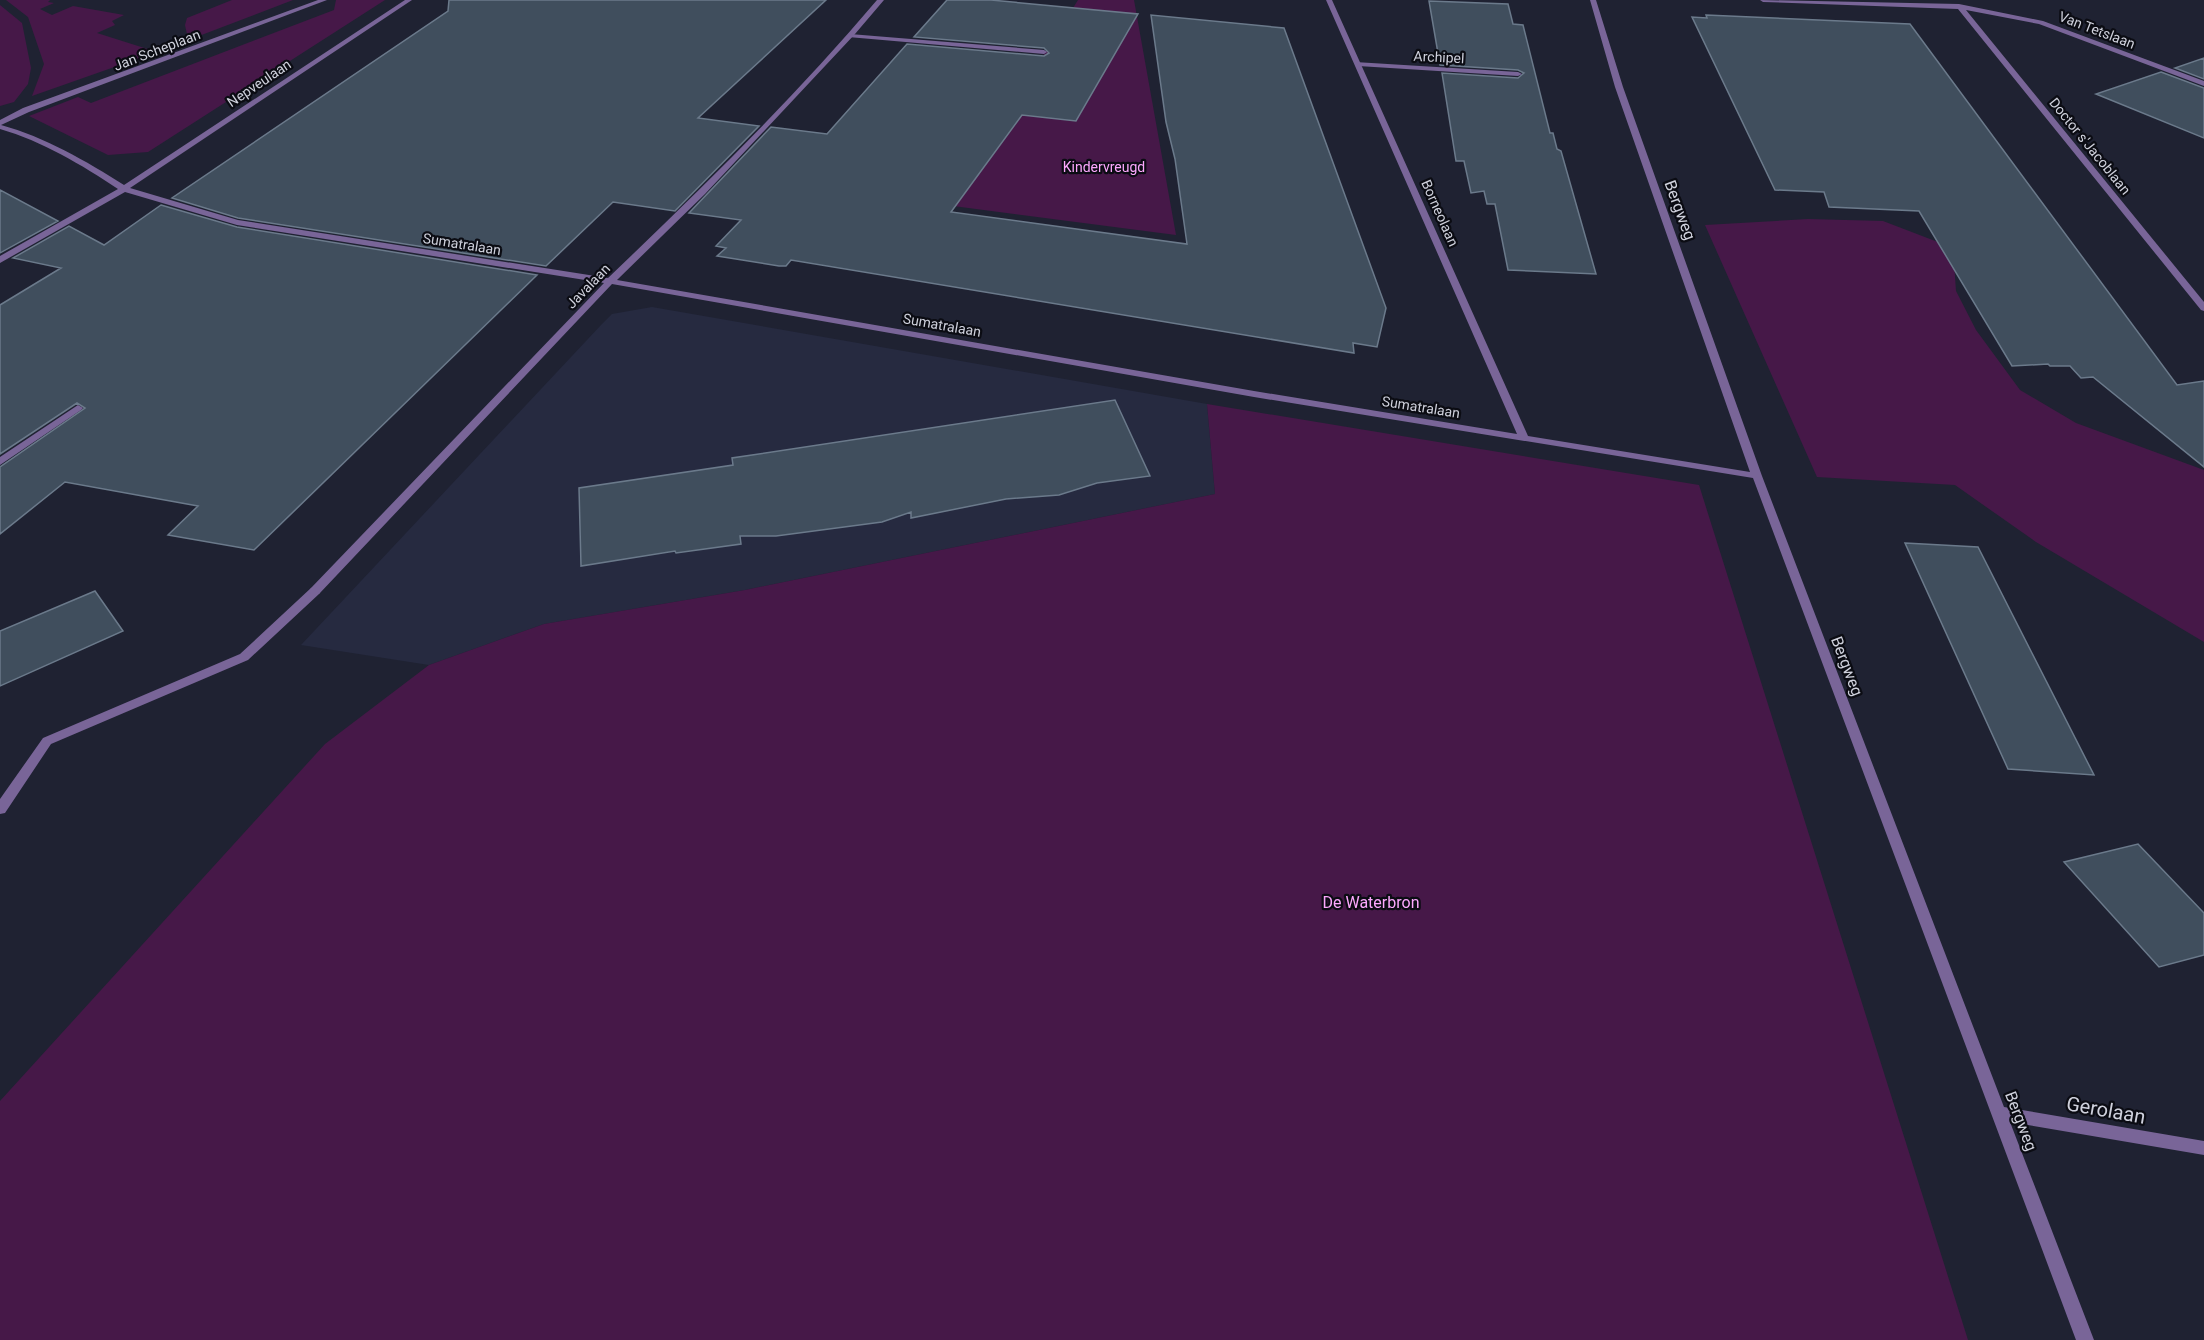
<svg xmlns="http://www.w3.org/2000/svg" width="2204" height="1340" font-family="Roboto,sans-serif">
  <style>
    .built { fill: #262a40 }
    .green { fill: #461848 }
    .building { fill: #404e5d; stroke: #6b7a8b; stroke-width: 1.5 }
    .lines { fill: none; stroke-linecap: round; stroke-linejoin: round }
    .service { fill: #796598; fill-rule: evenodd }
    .minor { fill: #796598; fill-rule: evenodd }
    .labels { text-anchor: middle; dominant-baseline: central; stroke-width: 4.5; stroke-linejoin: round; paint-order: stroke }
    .far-street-label { font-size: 14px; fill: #cfd1dc; stroke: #0b0c13 }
    .far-park-label { font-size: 14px; fill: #fda8fe; stroke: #0b0c13 }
    .street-label { font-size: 16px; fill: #cfd1dc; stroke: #0b0c13 }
    .park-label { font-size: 16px; fill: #fda8fe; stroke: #0b0c13 }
    .near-street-label { font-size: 20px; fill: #cfd1dc; stroke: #0b0c13 }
  </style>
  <rect width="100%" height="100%" fill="#1f2232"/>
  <!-- built -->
  <path class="built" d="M652,307L1207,404L1215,494L745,590L544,624L429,665L301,645L602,324L612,314Z"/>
  <!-- green -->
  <path class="green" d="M6,0H50L48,2L54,3L40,9L52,15L73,6L124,15L112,21L115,25L97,33L157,52L32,96L44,64L28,17Z
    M232,0H293L191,39H188L185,25L187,18Z
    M336,0H385L148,152L108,155L29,116L78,97L91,103L334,10Z
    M1078,0H1134L1176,235L938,204L1040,61Z
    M0,5L22,23L31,68L28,84L14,102L0,106Z
    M1808,219L1883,221L1943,244L1954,262L1956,291L1976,330L2020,390L2076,423L2204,470V642L2036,542L1955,485L1817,477L1705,225Z
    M1207,404L1699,485L1968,1340H0V1101L325,744L429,665L544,624L745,590L1215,494Z"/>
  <!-- building -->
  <path class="building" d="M449,0H826L698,118L759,126L675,211L613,202L546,266L238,218L172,198L448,11Z
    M947,0H991L1138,14L1076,121L1022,115L951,212L1187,244L1175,159L1166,122L1151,15L1284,28L1386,308L1377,347L1353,343L1354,353L791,260L786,266H779L717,256L726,248L716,246L741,220L689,213L771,127L827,134L907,44L1044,56L1049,53L1044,48L914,37Z
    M1429,1L1508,4L1513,24L1523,25L1550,133H1553L1557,149L1561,151L1596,274L1508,270L1495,204H1487L1484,191L1471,193L1464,161H1456L1442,73L1518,78L1524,73L1518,70L1440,65Z
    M1706,15L1910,24L2177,385L2204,381V467L2093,377L2081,378L2070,366H2050L2048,364L2012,366L1919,211L1829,207L1824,192L1775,190L1692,17L1707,18Z
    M2204,58V79L2175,68Z
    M2161,72L2204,88V138L2096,94Z
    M0,190L58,221L0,253Z
    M161,205L237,227L537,275L254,550L168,535L198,506L65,482L0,534V467L85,408L77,403L0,454V305L61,268L13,258L69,226L104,245Z
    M1115,400L1150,476L1097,483L1059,495L1006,499L911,518V512L882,522L776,536H740L741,544L676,553L675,551L581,566L579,488L733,465L732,458Z
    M1905,543L1978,547L2094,775L2008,769Z
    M95,591L123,631L0,686V631Z
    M2138,844L2204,913V955L2159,967L2064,862Z"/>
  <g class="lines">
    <!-- service -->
    <path class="service" d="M850,34L1044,50L1047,52L1044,54L848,37L847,36Z
      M1355,62L1518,72L1522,74L1518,76L1358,66H1355Z
      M78,405L83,408L81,410L0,465V457Z
      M315,587L321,591L319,594L248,660L51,744L5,813L0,814V799L43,738L240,654L311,588Z"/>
    <!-- minor -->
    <path class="minor" d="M318,0H327L29,112L1,125C45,137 86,161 124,185L405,0H412L130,188L238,220L608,278C701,189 794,98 877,0H884L855,34L705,194L617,280L1254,391L1517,434L1326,0H1332L1528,436L1750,472L1615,87L1590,0H1596L1623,87L1762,476L2004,1107L2204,1141V1155L2010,1122L2094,1340H2076L1753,478L1254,397L612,284L319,594H311L309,591L311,588L604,283L237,225L125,192L0,263V256L118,189C82,165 42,141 0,129V120L23,108Z
      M1760,0L1959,4L2043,21L2204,81V86L2039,24L1966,10L2204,302V311L2201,310L1958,9L1763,2Z"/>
  </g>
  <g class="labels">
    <!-- far-street labels -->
    <g class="far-street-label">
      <text transform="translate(2097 30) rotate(21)">Van Tetslaan</text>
      <text transform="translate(157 50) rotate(-21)">Jan Scheplaan</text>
      <text transform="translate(1439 57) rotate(3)">Archipel</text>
      <text transform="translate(259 83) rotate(-34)">Nepveulaan</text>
      <text transform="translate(2090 146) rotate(51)">Doctor s'Jacoblaan</text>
      <text transform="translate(1440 213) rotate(66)">Borneolaan</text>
      <text transform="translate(462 244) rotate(9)">Sumatralaan</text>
      <text transform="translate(588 286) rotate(-46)">Javalaan</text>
      <text transform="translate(942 325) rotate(10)">Sumatralaan</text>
      <text transform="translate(1421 407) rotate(9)">Sumatralaan</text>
    </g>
    <!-- far-park labels -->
    <g class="far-park-label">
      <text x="1104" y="167">Kindervreugd</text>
    </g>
    <!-- street labels -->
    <g class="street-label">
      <text transform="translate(1680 210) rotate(70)">Bergweg</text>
      <text transform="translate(1847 666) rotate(69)">Bergweg</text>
      <text transform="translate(2021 1121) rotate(69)">Bergweg</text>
    </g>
    <!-- park labels -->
    <g class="park-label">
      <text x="1371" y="902">De Waterbron</text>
    </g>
    <!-- near-street labels -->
    <g class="near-street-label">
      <text transform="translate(2106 1110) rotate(10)">Gerolaan</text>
    </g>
  </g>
</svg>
